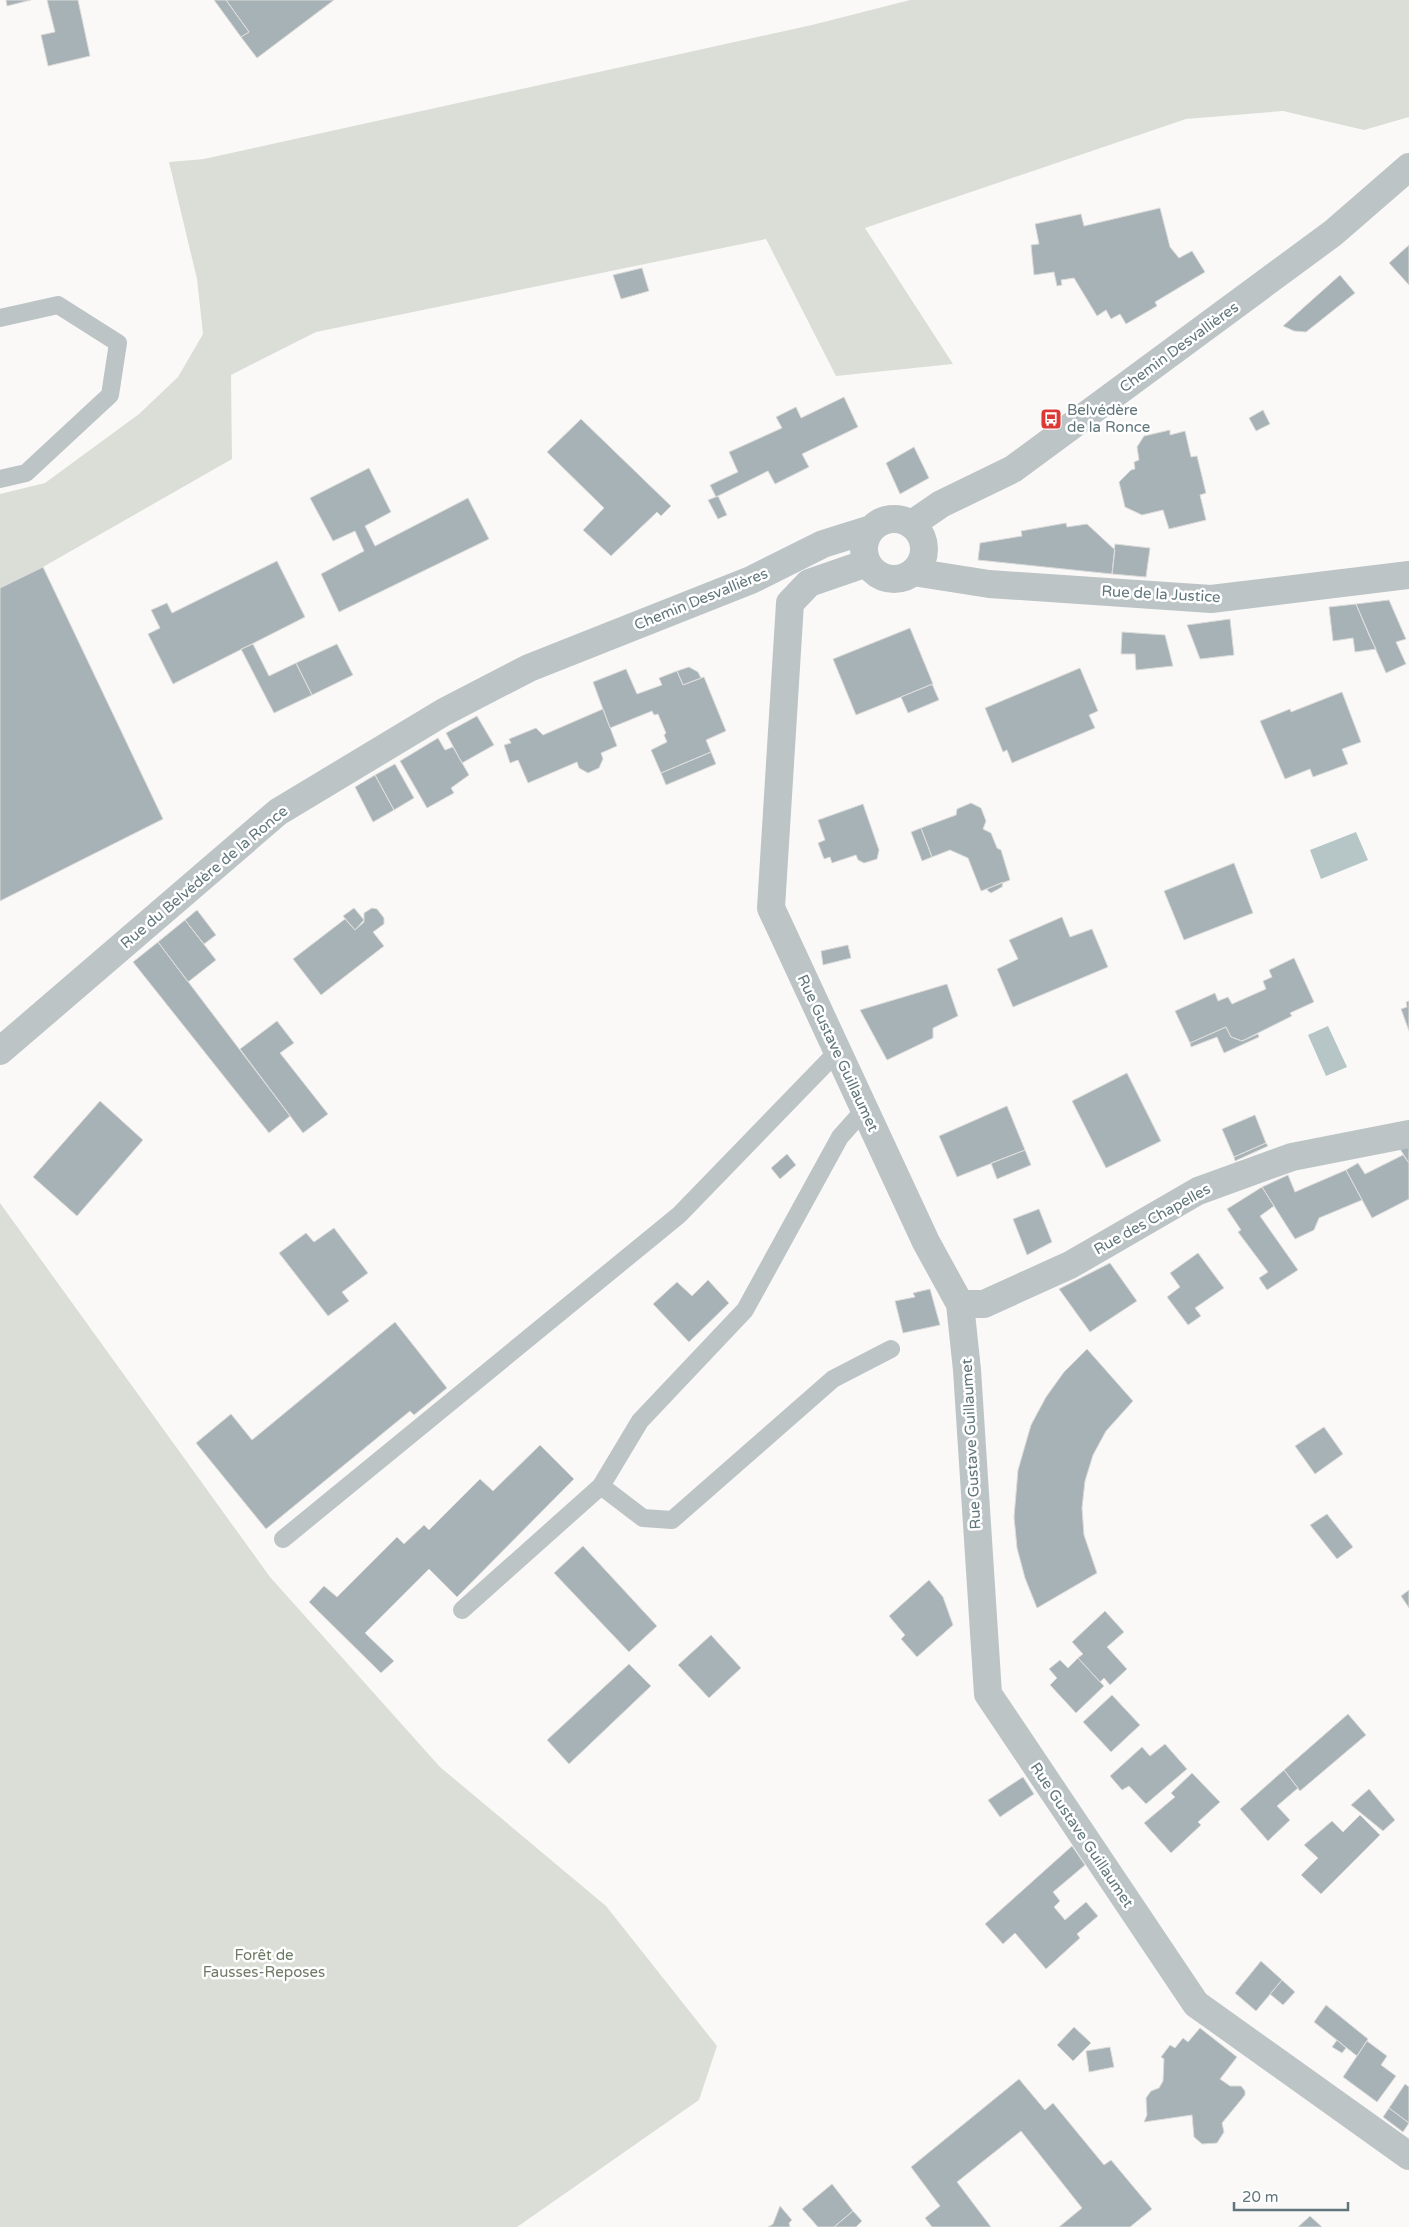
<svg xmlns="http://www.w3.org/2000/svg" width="1409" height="2227" font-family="'Varela Round',sans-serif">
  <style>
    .green { fill: #dbded7 }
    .water { fill: #b6c6c7 }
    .building { fill: #a6b2b5; stroke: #dcdbda }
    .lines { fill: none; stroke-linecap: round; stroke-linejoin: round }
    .service { stroke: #bcc4c6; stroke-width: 18 }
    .minor { stroke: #bcc4c6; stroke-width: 28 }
    .labels { text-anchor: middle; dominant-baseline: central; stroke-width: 5; stroke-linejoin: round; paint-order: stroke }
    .street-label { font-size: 15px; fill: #61767b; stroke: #fff }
    .poi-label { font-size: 15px; fill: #61767b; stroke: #fff; text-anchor: start }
    .park-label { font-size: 15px; fill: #6d7a65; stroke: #fff }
  </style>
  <rect width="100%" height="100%" fill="#faf9f8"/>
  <!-- green -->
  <path class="green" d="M910,0H1409V117L1364,130L1283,111L1186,119L865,228L953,364L836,376L766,239L316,332L231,375L232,459L43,567L0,588V494L45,483L139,414L178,377L203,334L197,279L169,162L204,159L812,25Z
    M0,1203L270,1577L440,1767L606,1906L717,2046L699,2100L517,2227H0Z"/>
  <!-- water -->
  <path class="water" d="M1356,832L1368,860L1321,879L1310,850Z
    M1328,1026L1347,1067L1326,1076L1308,1035Z"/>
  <!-- building -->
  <path class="building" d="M6,0H31L7,6Z
    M47,0H78L90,56L48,66L41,35L55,32Z
    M214,0H226L249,32L241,37Z
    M226,0H334L257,58L241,37L249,32Z
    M1160,208L1170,247L1179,258L1192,251L1205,272L1155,302L1157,306L1126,324L1120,314L1111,319L1106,310L1097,316L1074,278L1061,280L1062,285L1057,286L1054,272L1034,275L1031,245L1039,244L1035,224L1081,214L1084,226Z
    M1409,245V285L1389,263Z
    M642,268L649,291L621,299L613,275Z
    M1340,275L1355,293L1306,332L1294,331L1283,326Z
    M844,397L858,427L802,454L809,467L775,484L768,471L716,497L710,485L738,472L729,452L782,428L776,417L796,407L801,418Z
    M1263,410L1270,424L1256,431L1249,418Z
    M581,419L671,506L661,516L657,512L611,556L583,530L604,508L547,452Z
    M1170,430V435L1185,431L1191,457L1197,456L1206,493L1200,495L1206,520L1169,529L1163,510L1142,515L1125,507L1119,482L1131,470L1135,469L1134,462L1139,460L1137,447L1144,436Z
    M914,447L929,478L900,494L886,463Z
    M369,468L391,512L365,526L375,546L468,498L489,539L339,612L321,574L364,551L355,531L333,541L310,498Z
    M718,496L727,515L718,519L708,500Z
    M1066,523L1067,527L1087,524L1115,550L1112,574L978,560L980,543L1022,536L1021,531Z
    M1115,544L1150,548L1146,577L1112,574Z
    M277,561L305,617L173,684L148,634L160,628L151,610L167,603L172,613Z
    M43,567L163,819L0,901V588Z
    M1389,600L1406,639L1396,642L1406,664L1386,673L1356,604Z
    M1356,604L1369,635L1376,649L1355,652L1353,638L1333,641L1329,607Z
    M1230,619L1234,655L1200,659L1187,625Z
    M910,628L933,684L856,715L833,659Z
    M1122,632L1165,635L1173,666L1136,670L1135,654H1121Z
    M253,644L269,676L296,663L312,695L274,713L241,649Z
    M337,644L353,675L312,695L296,663Z
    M689,667L698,672L701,678L683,685L677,671Z
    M1080,668L1098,711L1089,715L1095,728L1012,763L1007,750L1003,752L985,708Z
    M626,669L637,694L662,685L659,678L677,671L683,685L704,677L726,731L706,740L711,752L661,773L651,750L667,742L664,735L666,733L658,714L654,715L652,711L610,728L593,682Z
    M932,684L939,700L908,713L901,697Z
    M1342,692L1361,742L1342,749L1348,764L1313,777L1310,769L1285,779L1260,721L1290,709L1291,712Z
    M603,709L617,746L601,753L603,759L599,768L588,773L579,768L577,762L528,783L518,760L510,763L504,745L511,743L509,739L536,728L543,735Z
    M477,716L494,745L462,763L446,733Z
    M438,738L445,750L453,747L469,775L451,788L454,793L427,808L400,761Z
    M711,752L716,764L666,785L661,773Z
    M395,764L414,798L394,810L375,775Z
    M375,775L394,810L373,822L355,787Z
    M971,803L981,808L986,821L983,829L991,833L997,848L1001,850L1010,880L981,891L968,858L950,850L932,857L921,828L956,815L957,809Z
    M863,804L879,850L877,859L864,863L858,860L856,855L832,863L830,857L824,859L818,843L825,840L818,820Z
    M921,828L932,857L922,861L911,832Z
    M1234,863L1253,913L1184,940L1164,891Z
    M1003,882L1002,887L991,893L988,891L987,889Z
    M354,908L364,920L355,930L343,916Z
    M372,908L377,909L384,918V924L373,932L384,946L321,995L293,959L345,919L355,930L364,922V913Z
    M197,910L216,935L204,944L185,920Z
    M1062,917L1070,937L1092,929L1108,967L1013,1007L997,969L1018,959L1009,940Z
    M185,920L216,960L188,982L158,942Z
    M158,942L290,1116L269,1133L133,962Z
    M848,945L851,958L823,965L821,951Z
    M1294,958L1314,1002L1290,1013L1292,1016L1242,1041L1231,1037L1226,1027L1190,1043L1175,1011L1215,993L1218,1001L1228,997L1232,1004L1266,989L1263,981L1272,977L1269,970Z
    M947,984L958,1016L933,1028V1038L887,1060L860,1010Z
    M1409,1001V1031L1401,1009L1407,1007L1406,1002Z
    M277,1021L294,1043L280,1053L328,1114L303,1133L240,1049Z
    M1226,1027L1231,1037L1242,1041L1258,1034L1259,1037L1224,1053L1217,1037L1191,1047L1190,1043Z
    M1127,1073L1161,1141L1106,1168L1072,1101Z
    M100,1101L143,1140L77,1216L33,1177Z
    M1007,1106L1025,1150L957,1177L939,1136Z
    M1255,1115L1266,1143L1234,1157L1222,1129Z
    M1266,1143L1268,1146L1235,1161L1234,1157Z
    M1409,1147V1163L1400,1149Z
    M1025,1150L1031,1165L997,1179L991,1163Z
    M787,1154L796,1165L780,1179L771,1168Z
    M1403,1155L1409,1163V1199L1372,1218L1346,1170L1358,1163L1365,1174Z
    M1346,1170L1362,1200L1319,1218L1314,1230L1295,1239L1262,1187L1288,1175L1295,1192Z
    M1262,1187L1274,1206L1260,1216L1298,1270L1267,1290L1259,1278L1268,1272L1238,1232L1241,1230L1227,1209Z
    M1039,1209L1052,1242L1027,1255L1013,1219Z
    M334,1228L368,1273L342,1292L349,1301L328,1316L279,1253L306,1233L314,1242Z
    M1198,1253L1224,1288L1195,1308L1201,1316L1188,1325L1167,1297L1180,1287L1170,1273Z
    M1110,1263L1137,1301L1090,1332L1059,1289Z
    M708,1280L729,1303L689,1342L653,1304L677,1282L692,1296Z
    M930,1289L940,1325L903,1333L895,1301L915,1297L913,1293Z
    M395,1322L447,1388L414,1415L410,1411L266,1529L196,1443L231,1414L252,1440Z
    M1087,1349L1133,1401L1106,1431L1093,1455L1085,1481L1082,1508L1084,1535L1097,1573L1037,1608L1025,1578L1017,1548L1014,1517L1018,1470L1031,1425L1046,1397L1064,1372Z
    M1324,1427L1343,1454L1315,1474L1295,1446Z
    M540,1445L574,1479L457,1597L429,1569L365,1633L394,1661L381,1673L309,1602L324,1586L337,1597L397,1537L404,1544L424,1525L429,1530L480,1479L493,1491Z
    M1327,1514L1353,1547L1337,1559L1310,1525Z
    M583,1546L657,1626L629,1652L554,1573Z
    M929,1580L943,1597L953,1625L917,1657L901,1639L905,1635L889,1616Z
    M1409,1590V1608L1401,1596Z
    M1105,1611L1124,1632L1107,1647L1127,1669L1110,1685L1104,1678L1100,1682L1078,1658L1083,1654L1072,1642Z
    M711,1635L741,1668L709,1698L678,1665Z
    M1078,1658L1104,1686L1076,1713L1050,1685L1057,1678L1049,1669L1060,1660L1068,1668Z
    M629,1664L651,1686L569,1764L547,1740Z
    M1112,1695L1140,1725L1111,1752L1083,1722Z
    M1348,1714L1366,1735L1300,1791L1284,1770Z
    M1165,1744L1187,1769L1146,1804L1129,1786L1122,1790L1110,1776L1142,1747L1150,1756Z
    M1284,1770L1298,1788L1277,1806L1290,1820L1268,1841L1240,1809Z
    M1192,1773L1220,1802L1198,1822L1201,1825L1171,1853L1144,1823L1175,1797L1171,1793Z
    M1023,1777L1034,1794L1000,1817L988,1800Z
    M1369,1789L1395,1820L1383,1831L1351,1805Z
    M1360,1815L1380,1835L1321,1894L1301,1875L1318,1858L1304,1845L1332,1821L1343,1832Z
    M1072,1846L1085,1865L1053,1892L1060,1901L1054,1907L1065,1920L1086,1902L1098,1916L1077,1934L1080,1938L1046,1969L1015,1933L1003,1944L985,1924Z
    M1261,1961L1282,1980L1256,2011L1235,1993Z
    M1282,1980L1295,1992L1283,2005L1270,1994Z
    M1326,2005L1368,2039L1357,2056L1314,2022Z
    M1074,2027L1091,2043L1073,2061L1057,2045Z
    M1200,2028L1237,2057L1220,2079L1230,2086H1241L1245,2091V2095L1222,2123L1224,2132L1217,2143L1202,2144L1194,2137L1192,2115L1144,2122L1147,2115L1146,2098L1151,2091L1159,2088L1163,2081L1164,2059L1161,2057L1170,2045L1175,2048L1183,2038L1188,2042Z
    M1337,2040L1346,2048L1342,2053L1332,2047Z
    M1367,2041L1387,2056L1381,2065L1396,2076L1377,2102L1343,2077Z
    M1110,2047L1114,2067L1089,2072L1086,2051Z
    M1019,2079L1045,2110L1053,2103L1104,2165L1111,2160L1152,2209L1130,2227H1059L1082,2208L1021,2131L957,2182L991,2227H932L925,2218L940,2206L911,2167Z
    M1405,2084L1409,2087V2123L1389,2108Z
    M1389,2108L1409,2123L1403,2132L1383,2117Z
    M832,2184L853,2211L834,2227H818L802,2209Z
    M780,2206L792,2220L789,2223L790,2227H768L773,2224Z
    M853,2211L862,2221L856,2227H834Z
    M1310,2216L1322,2227H1298Z"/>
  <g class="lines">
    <!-- service -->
    <path class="service" d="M0,318L58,305L118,343L110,395L26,473L0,479
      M601,1486L643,1518L672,1520L833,1379L891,1349
      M283,1539L679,1215L837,1052
      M462,1610L601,1486L640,1421L745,1310L840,1137L864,1110"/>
    <!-- minor -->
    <path class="minor" d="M864 549a30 30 0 1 1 60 0a30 30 0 1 1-60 0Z
      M912,524L941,504L1013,469L1333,233L1409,167
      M913,572L989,584L1211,599L1409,575
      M790,603L771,908L926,1242L960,1304L967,1370L988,1694L1196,2004L1409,2156
      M790,603L809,583L867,563
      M0,1051L278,812L444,712L529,668L751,580L823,544L871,529
      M960,1304H984L1070,1265L1198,1191L1292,1157L1409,1134"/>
  </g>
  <!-- icons -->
  <defs>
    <g id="bus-square" transform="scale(1.125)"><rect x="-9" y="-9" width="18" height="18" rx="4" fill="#db3836" stroke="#fff"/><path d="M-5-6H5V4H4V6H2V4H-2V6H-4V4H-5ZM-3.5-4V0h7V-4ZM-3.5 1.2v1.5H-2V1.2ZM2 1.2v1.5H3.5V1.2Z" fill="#fff"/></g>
  </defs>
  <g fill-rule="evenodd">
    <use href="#bus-square" x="1051" y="419"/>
  </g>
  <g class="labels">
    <!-- street labels -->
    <g class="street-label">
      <text transform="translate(1179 347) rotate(-36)">Chemin Desvallières</text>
      <text transform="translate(1161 594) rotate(3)">Rue de la Justice</text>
      <text transform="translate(701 599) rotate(-22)">Chemin Desvallières</text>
      <text transform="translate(204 877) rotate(-40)">Rue du Belvédère de la Ronce</text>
      <text transform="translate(838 1053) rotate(65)">Rue Gustave Guillaumet</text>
      <text transform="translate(1152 1219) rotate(-29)">Rue des Chapelles</text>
      <text transform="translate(971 1444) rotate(-93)">Rue Gustave Guillaumet</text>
      <text transform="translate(1082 1835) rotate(56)">Rue Gustave Guillaumet</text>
    </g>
    <!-- poi labels -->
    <g class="poi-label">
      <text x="1067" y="410">Belvédère<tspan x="1067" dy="17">de la Ronce</tspan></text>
    </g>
    <!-- park labels -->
    <g class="park-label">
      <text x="264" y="1955">Forêt de<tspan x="264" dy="17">Fausses-Reposes</tspan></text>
    </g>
  </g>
  <!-- scale -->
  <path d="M1234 2202v8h114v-8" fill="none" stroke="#61767b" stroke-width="2.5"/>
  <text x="1242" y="2202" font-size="15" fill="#61767b" stroke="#ffffff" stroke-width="4" paint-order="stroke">20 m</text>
</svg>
